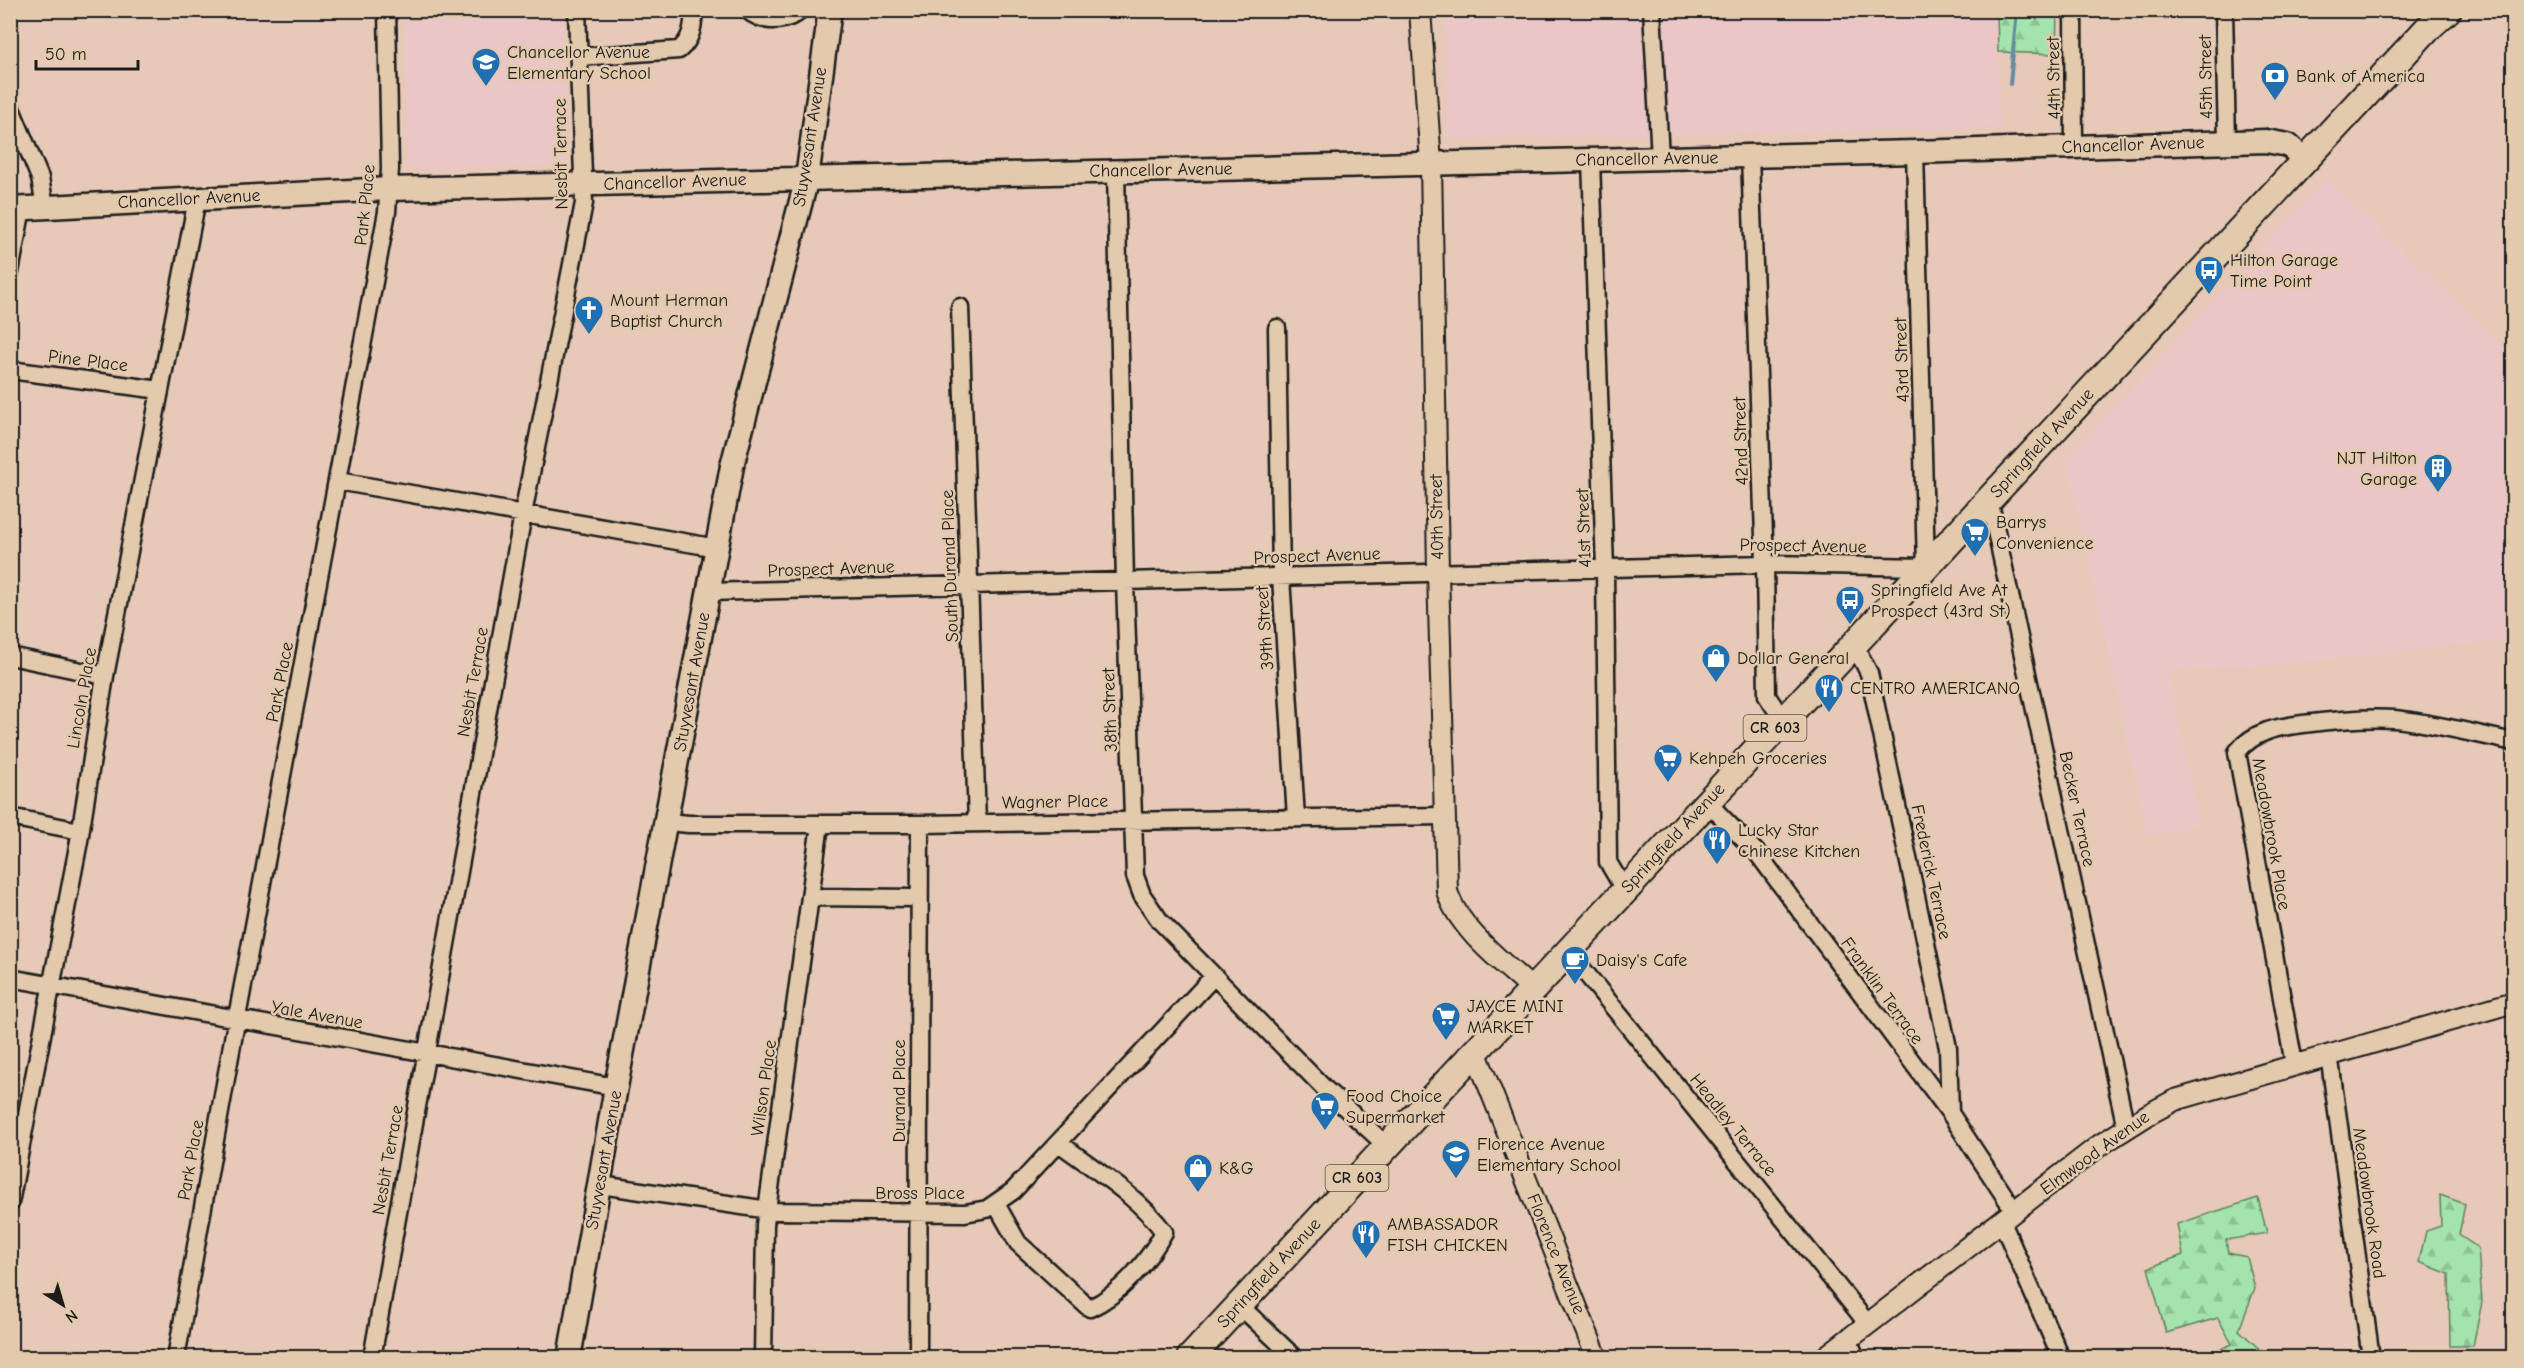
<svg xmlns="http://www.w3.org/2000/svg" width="2524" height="1368" font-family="'Comic Neue',sans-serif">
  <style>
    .built { fill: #eac7c6 }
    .forest { fill: url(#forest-firs); stroke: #608064; stroke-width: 1.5 }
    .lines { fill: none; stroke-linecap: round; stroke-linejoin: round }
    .stream { stroke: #648c9e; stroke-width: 4 }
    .minor-casing { stroke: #1c1c1c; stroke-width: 21 }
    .tertiary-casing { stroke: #1c1c1c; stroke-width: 24 }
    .secondary-casing { stroke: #1c1c1c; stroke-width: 27 }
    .primary-casing { stroke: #1c1c1c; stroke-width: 30 }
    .minor { stroke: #e4caac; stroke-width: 16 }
    .tertiary { stroke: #e4caac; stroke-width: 20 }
    .secondary { stroke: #e4caac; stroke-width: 22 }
    .primary { stroke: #e4caac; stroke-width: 26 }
    .labels { text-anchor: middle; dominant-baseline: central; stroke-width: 5; stroke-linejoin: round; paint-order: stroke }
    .shield { fill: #e4caac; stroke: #585047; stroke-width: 1.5 }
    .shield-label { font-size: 16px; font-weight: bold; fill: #1c1c1c }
    .poi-label { font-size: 18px; fill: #1c1c1c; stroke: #e4caac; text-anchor: start }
    .street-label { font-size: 18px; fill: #1c1c1c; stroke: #e4caac }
  </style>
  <defs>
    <pattern id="forest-firs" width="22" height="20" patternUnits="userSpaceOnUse" patternTransform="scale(1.5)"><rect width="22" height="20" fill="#a4e3ab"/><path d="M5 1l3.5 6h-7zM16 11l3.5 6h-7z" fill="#8dc293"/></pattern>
  </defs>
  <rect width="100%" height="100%" fill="#e7c9b8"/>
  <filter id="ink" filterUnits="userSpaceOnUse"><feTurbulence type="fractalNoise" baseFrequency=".0167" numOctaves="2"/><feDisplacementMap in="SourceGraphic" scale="12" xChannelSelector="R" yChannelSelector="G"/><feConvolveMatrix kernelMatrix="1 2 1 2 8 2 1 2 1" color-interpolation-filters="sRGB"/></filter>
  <g filter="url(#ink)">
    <!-- built -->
    <path class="built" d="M404,11H563L567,163L565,165L412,169L407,166Z
      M1444,11H1997L2000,128L1448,139Z
      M2327,178L2513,356V640L2299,663L2168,672L2199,825L2148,837L2066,459Z"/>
    <!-- forest -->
    <path class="forest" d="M1997,11H2057L2056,54L1998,52Z
      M2440,1195L2465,1204L2459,1235L2478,1248L2482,1302L2473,1346H2450L2449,1274L2419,1262L2426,1231L2441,1226Z
      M2258,1198L2267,1233L2226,1240L2228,1253L2247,1257L2255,1288L2239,1330L2268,1357H2203L2232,1344L2218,1318L2166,1333L2148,1268L2183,1255L2177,1224Z"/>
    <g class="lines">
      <!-- stream -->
      <path class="stream" d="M2010,84L2017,10"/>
      <!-- minor casing -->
      <g class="minor-casing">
        <path id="minor" d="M747,10C762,22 778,23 796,14V10
          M1652,10L1660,158
          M2073,10L2074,146
          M2224,10L2227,142
          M579,57L679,50C692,39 693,27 694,10
          M10,106L40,178L45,207
          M1750,156L1765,564L1767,696L1783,720
          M1591,160L1605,568L1608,862L1625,891
          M1116,171L1125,582L1135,876L1142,895L1160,921L1325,1089L1387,1146
          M10,272L22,208
          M960,307L977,823
          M1277,328L1281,577L1296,818
          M10,370L160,390
          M338,481L717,548
          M1989,499L2126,1128
          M709,592L1765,564L1926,567L1915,152
          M1854,644L1869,673L1948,1048L1950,1113
          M10,656L105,676
          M1707,802L1758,854L1950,1113L2015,1212
          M10,817L80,831
          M667,822L689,824H920L1445,816
          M811,897L918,898
          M1568,951L1868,1324
          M10,978L616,1087
          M2329,1054L2371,1358
          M2294,1064L2237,752C2254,731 2277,727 2303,724C2334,720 2364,717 2395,719C2434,723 2475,734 2514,742
          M601,1185L775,1211L965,1213L987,1209L1013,1191L1214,976
          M10,1203L79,841L105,676L197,199
          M996,1204L1018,1243L1087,1306L1090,1308C1120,1295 1149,1260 1164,1232C1139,1197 1094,1169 1059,1143
          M2002,1222L2061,1358
          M1239,1305L1295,1358
          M1848,1339L1856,1358
          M176,1358L235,1028L387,212L390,169L387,10
          M372,1358L523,514L584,203L577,10
          M763,1358L765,1225L820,824
          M918,1358L920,824"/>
      </g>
      <!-- tertiary casing -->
      <g class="tertiary-casing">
        <path id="tertiary" d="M1420,10L1431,163L1438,572L1447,891C1458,929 1504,963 1533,990
          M1475,1051L1597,1358
          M1824,1358L2100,1145L2149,1114L2175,1100L2514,1002"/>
      </g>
      <!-- secondary casing -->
      <g class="secondary-casing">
        <path id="secondary" d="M10,209L389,189L1915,152L2266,141L2288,145L2305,160
          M569,1358L616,1087L732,466L807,178L830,10"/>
      </g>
      <!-- primary casing -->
      <g class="primary-casing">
        <path id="primary" d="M1190,1358L2427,29L2448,10"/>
      </g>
      <!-- minor -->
      <use href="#minor" class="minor"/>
      <!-- tertiary -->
      <use href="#tertiary" class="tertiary"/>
      <!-- secondary -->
      <use href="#secondary" class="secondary"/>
      <!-- primary -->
      <use href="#primary" class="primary"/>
    </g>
  </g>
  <!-- icons -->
  <defs>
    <g id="school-pin" transform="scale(1.5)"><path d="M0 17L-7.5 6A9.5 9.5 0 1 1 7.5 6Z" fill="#1f6fb2" stroke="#e4caac"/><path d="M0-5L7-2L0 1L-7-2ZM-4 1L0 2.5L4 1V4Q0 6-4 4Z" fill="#fff"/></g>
    <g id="bank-pin" transform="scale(1.5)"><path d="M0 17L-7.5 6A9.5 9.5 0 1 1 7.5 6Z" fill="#1f6fb2" stroke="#e4caac"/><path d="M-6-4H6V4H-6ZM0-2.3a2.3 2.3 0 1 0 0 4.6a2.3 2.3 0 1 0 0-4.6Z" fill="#fff"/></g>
    <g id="bus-pin" transform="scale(1.5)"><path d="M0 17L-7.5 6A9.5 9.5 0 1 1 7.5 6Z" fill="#1f6fb2" stroke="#e4caac"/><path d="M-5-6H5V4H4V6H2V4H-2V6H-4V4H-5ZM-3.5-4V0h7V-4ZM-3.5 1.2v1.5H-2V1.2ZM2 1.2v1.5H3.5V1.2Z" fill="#fff"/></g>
    <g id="church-pin" transform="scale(1.5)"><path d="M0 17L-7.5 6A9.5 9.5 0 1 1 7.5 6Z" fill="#1f6fb2" stroke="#e4caac"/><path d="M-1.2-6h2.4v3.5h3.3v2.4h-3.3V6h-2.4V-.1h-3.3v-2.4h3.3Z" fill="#fff"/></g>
    <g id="building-pin" transform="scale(1.5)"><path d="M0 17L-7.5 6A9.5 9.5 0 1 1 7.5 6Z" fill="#1f6fb2" stroke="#e4caac"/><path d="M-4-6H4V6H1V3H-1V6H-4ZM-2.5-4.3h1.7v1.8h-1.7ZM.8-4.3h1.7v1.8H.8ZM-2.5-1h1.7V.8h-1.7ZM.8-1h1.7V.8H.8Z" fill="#fff"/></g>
    <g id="supermarket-pin" transform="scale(1.5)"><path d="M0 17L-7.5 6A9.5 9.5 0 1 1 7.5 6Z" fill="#1f6fb2" stroke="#e4caac"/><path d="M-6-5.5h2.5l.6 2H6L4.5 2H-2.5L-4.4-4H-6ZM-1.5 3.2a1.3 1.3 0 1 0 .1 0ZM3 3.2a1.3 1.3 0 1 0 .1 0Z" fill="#fff"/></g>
    <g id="shop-pin" transform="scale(1.5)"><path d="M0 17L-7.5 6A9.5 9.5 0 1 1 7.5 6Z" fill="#1f6fb2" stroke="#e4caac"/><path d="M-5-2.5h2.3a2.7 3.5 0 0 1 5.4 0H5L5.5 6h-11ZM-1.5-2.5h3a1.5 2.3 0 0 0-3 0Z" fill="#fff"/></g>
    <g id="restaurant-pin" transform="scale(1.5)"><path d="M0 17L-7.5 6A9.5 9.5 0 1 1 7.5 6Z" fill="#1f6fb2" stroke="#e4caac"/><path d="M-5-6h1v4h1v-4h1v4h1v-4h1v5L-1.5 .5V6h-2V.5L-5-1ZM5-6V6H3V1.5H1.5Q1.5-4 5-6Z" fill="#fff"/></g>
    <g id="cafe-pin" transform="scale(1.5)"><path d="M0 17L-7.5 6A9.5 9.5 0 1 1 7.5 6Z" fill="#1f6fb2" stroke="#e4caac"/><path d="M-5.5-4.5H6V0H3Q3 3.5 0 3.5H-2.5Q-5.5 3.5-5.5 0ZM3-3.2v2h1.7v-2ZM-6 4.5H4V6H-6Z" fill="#fff"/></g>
  </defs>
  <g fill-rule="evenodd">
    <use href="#school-pin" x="486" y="62"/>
    <use href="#bank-pin" x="2275" y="76"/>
    <use href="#bus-pin" x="2209" y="270"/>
    <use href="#church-pin" x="589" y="310"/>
    <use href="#building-pin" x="2438" y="468"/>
    <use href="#supermarket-pin" x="1975" y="532"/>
    <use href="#bus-pin" x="1850" y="600"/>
    <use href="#shop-pin" x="1716" y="658"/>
    <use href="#restaurant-pin" x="1829" y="688"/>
    <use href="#supermarket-pin" x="1668" y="758"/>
    <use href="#restaurant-pin" x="1717" y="840"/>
    <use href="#cafe-pin" x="1575" y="960"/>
    <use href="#supermarket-pin" x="1446" y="1016"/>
    <use href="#supermarket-pin" x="1325" y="1106"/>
    <use href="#school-pin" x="1456" y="1154"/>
    <use href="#shop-pin" x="1198" y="1168"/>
    <use href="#restaurant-pin" x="1366" y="1234"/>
  </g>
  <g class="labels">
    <!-- shield labels -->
    <g class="shield">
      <rect x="1743.5" y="715" width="63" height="26" rx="4.5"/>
      <rect x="1325.5" y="1165" width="63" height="26" rx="4.5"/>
    </g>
    <g class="shield-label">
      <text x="1775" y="728">CR 603</text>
      <text x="1357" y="1178">CR 603</text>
    </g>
    <!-- poi labels -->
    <g class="poi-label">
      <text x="507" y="52">Chancellor Avenue<tspan x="507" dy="21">Elementary School</tspan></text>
      <text x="2296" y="76">Bank of America</text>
      <text x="2230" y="260">Hilton Garage<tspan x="2230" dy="21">Time Point</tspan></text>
      <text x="610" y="300">Mount Herman<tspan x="610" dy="21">Baptist Church</tspan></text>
      <text x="2417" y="458" text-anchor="end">NJT Hilton<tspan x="2417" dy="21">Garage</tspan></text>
      <text x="1996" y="522">Barrys<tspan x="1996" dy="21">Convenience</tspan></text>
      <text x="1871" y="590">Springfield Ave At<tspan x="1871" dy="21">Prospect (43rd St)</tspan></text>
      <text x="1737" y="658">Dollar General</text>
      <text x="1850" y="688">CENTRO AMERICANO</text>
      <text x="1689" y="758">Kehpeh Groceries</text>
      <text x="1738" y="830">Lucky Star<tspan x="1738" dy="21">Chinese Kitchen</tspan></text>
      <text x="1596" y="960">Daisy's Cafe</text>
      <text x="1467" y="1006">JAYCE MINI<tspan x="1467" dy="21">MARKET</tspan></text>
      <text x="1346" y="1096">Food Choice<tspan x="1346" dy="21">Supermarket</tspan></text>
      <text x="1477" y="1144">Florence Avenue<tspan x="1477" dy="21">Elementary School</tspan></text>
      <text x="1219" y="1168">K&amp;G</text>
      <text x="1387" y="1224">AMBASSADOR<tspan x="1387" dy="21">FISH CHICKEN</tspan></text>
    </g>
    <!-- street labels -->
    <g class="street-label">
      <text transform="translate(2206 77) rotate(-91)">45th Street</text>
      <text transform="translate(2054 78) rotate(-91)">44th Street</text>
      <text transform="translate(810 137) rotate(-81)">Stuyvesant Avenue</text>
      <text transform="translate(2133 145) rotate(-2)">Chancellor Avenue</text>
      <text transform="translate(561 154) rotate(-91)">Nesbit Terrace</text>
      <text transform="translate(1647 159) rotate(-1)">Chancellor Avenue</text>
      <text transform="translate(1161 170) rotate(-1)">Chancellor Avenue</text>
      <text transform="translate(675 182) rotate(-2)">Chancellor Avenue</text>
      <text transform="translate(189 199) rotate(-3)">Chancellor Avenue</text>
      <text transform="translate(365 205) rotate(-84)">Park Place</text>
      <text transform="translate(1902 360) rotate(-92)">43rd Street</text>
      <text transform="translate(88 361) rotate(7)">Pine Place</text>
      <text transform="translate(1741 441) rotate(-92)">42nd Street</text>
      <text transform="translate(2042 443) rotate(-47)">Springfield Avenue</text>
      <text transform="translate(1437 517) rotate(-91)">40th Street</text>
      <text transform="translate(1584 528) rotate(-92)">41st Street</text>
      <text transform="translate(1803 546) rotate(1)">Prospect Avenue</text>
      <text transform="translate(1317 556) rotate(-2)">Prospect Avenue</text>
      <text transform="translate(950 566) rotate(-92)">South Durand Place</text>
      <text transform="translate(831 569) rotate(-2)">Prospect Avenue</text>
      <text transform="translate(1265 628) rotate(-94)">39th Street</text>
      <text transform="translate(280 682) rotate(-79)">Park Place</text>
      <text transform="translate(473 682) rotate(-80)">Nesbit Terrace</text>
      <text transform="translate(692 682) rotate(-80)">Stuyvesant Avenue</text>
      <text transform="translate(82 698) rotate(-80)">Lincoln Place</text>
      <text transform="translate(1110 710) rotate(-92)">38th Street</text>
      <text transform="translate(1055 802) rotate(-1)">Wagner Place</text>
      <text transform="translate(2077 809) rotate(78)">Becker Terrace</text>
      <text transform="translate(2271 834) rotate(80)">Meadowbrook Place</text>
      <text transform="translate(1673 838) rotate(-47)">Springfield Avenue</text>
      <text transform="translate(1931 872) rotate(78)">Frederick Terrace</text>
      <text transform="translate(1882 991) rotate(54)">Franklin Terrace</text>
      <text transform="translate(317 1015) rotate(10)">Yale Avenue</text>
      <text transform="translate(764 1088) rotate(-82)">Wilson Place</text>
      <text transform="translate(899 1091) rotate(-90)">Durand Place</text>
      <text transform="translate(1733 1125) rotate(51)">Headley Terrace</text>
      <text transform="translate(2095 1153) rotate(-36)">Elmwood Avenue</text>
      <text transform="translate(191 1160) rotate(-80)">Park Place</text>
      <text transform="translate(388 1160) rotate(-80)">Nesbit Terrace</text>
      <text transform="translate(604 1160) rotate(-80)">Stuyvesant Avenue</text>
      <text x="920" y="1193">Bross Place</text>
      <text transform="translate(2369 1203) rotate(82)">Meadowbrook Road</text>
      <text transform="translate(1556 1254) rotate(68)">Florence Avenue</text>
      <text transform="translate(1269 1273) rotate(-47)">Springfield Avenue</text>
    </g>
  </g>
  <!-- margin -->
  <rect width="2524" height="1368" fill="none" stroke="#e4caac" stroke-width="36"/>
  <rect x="18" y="18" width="2488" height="1332" fill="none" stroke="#1c1c1c" stroke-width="2" filter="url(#ink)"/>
  <!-- north arrow -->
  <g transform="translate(63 1305) rotate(143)" stroke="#e4caac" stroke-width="4.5" paint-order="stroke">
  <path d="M0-4.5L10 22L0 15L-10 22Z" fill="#1c1c1c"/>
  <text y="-9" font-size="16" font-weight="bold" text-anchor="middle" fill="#1c1c1c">N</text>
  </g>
  <!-- scale -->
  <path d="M36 60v9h102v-9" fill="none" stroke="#1c1c1c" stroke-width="3"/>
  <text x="45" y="60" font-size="18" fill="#1c1c1c" stroke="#e4caac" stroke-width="4.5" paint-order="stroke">50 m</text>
</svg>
